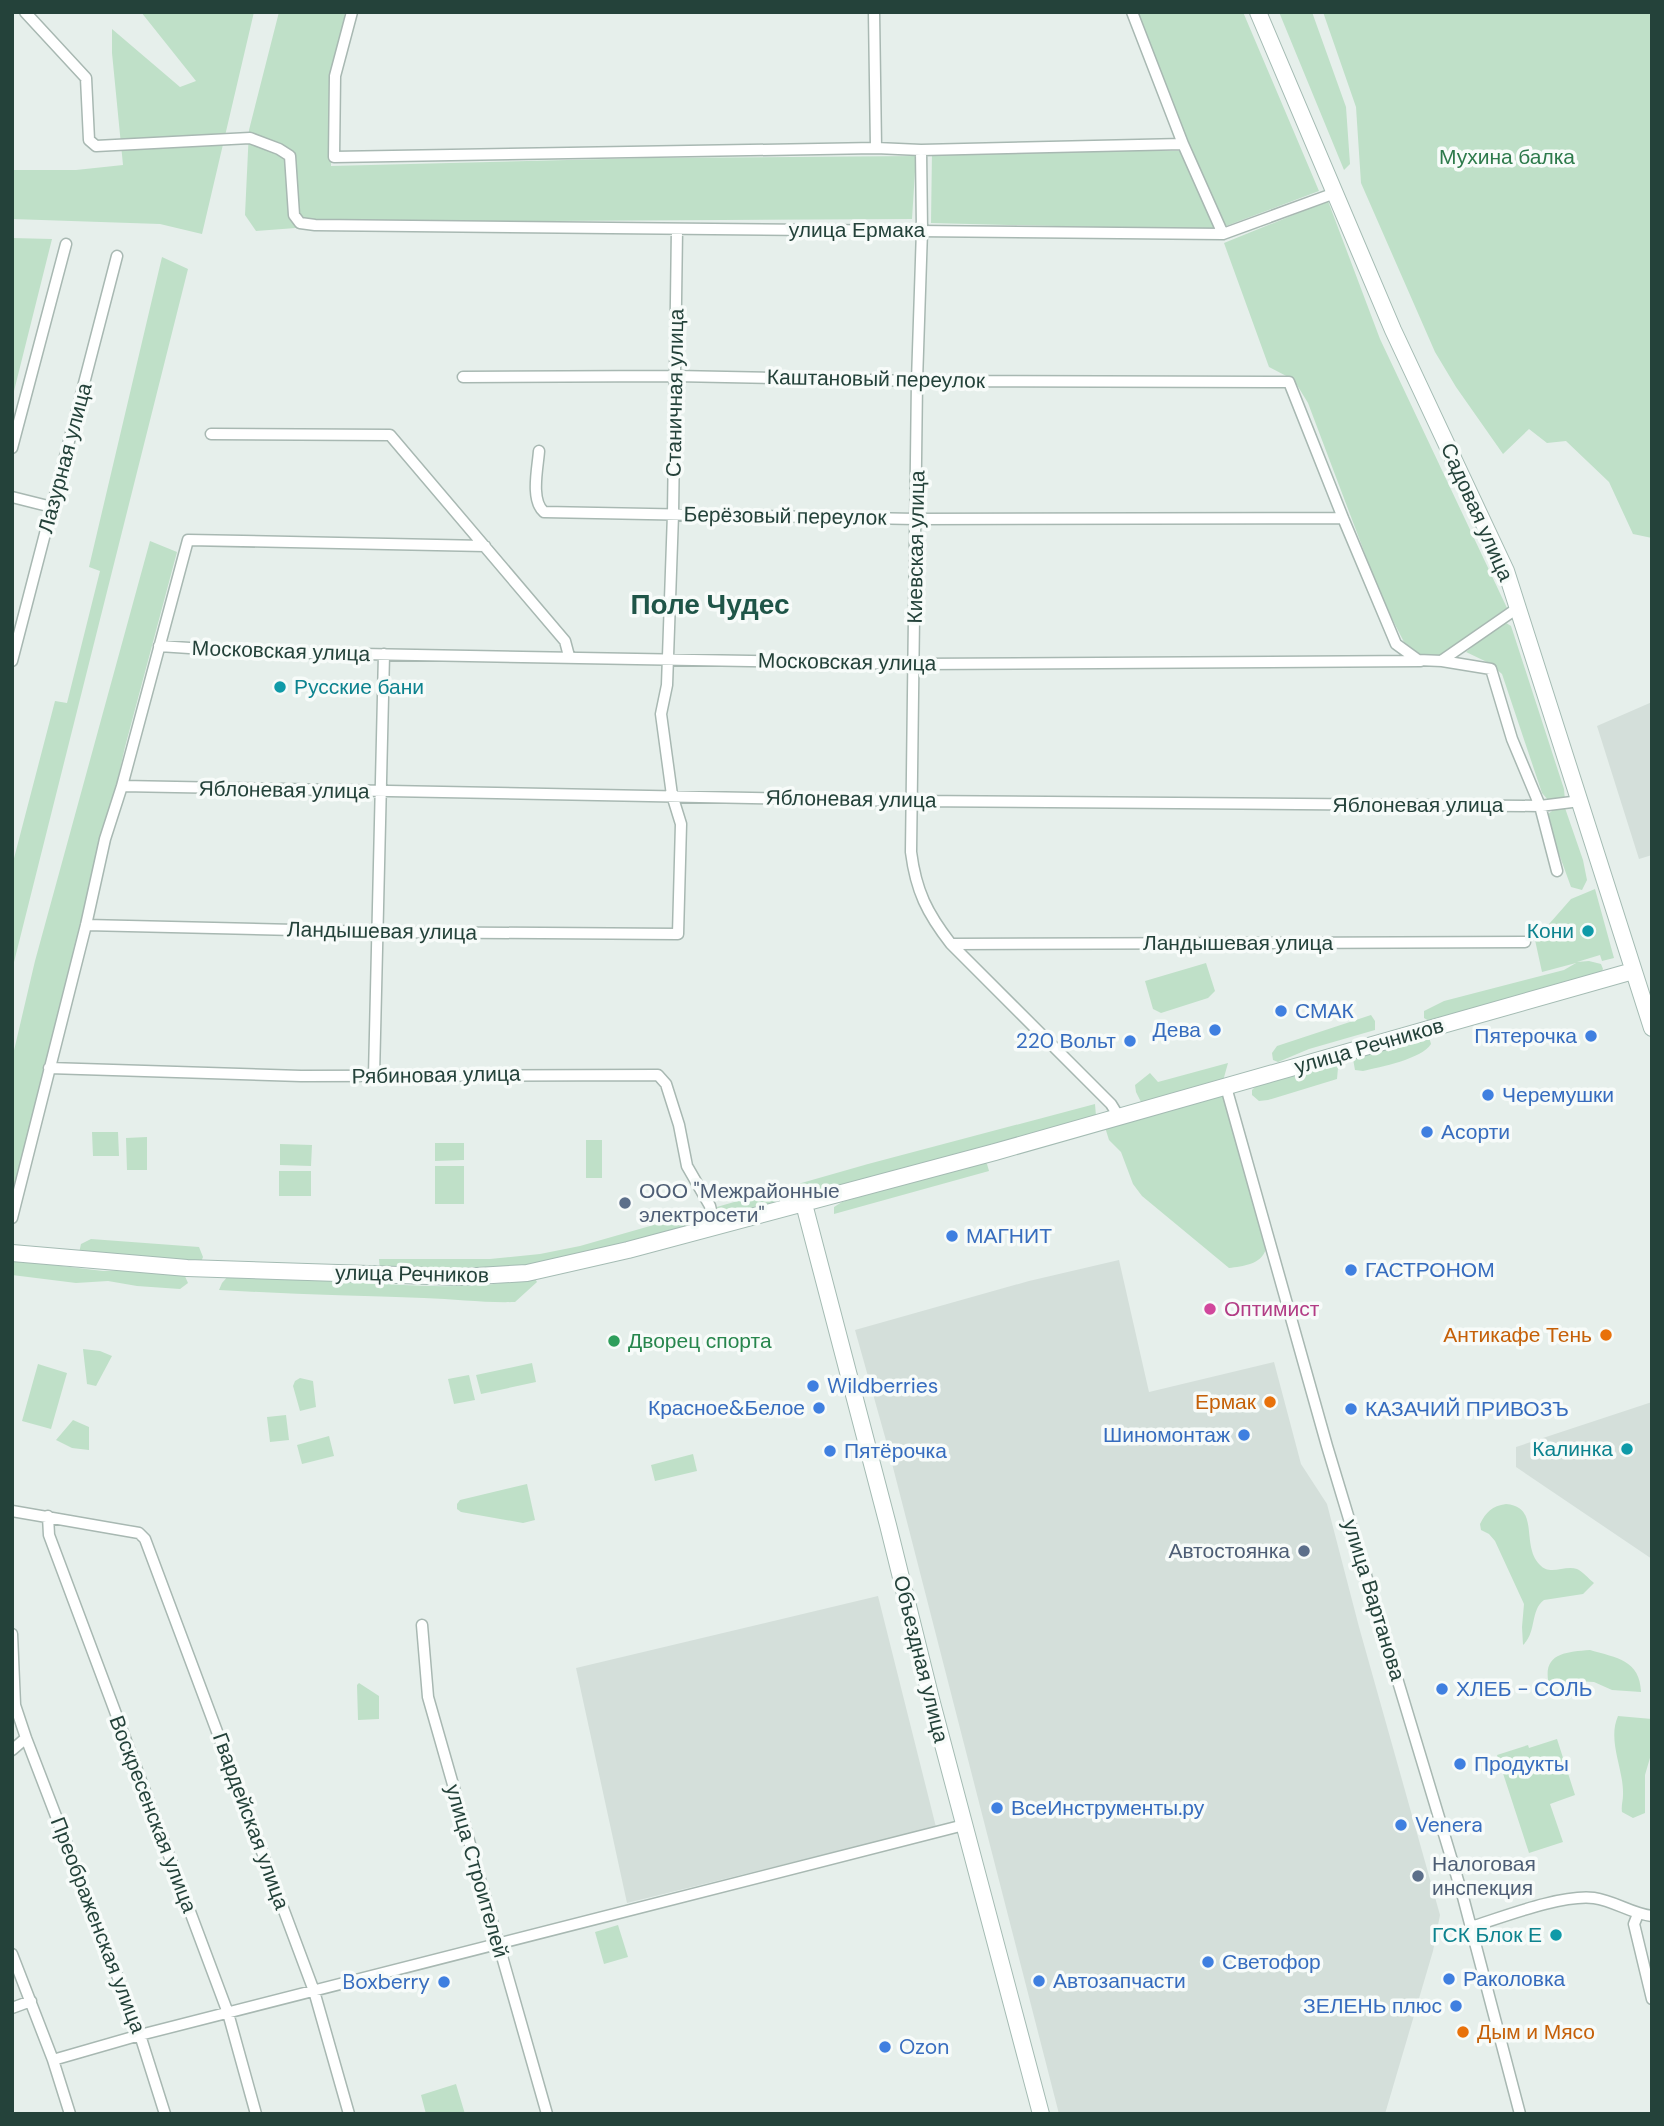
<svg xmlns="http://www.w3.org/2000/svg" width="1664" height="2126" font-family="'DM Sans',sans-serif">
  <style>
    .built { fill: #d4dfda }
    .green { fill: #bfe0c8 }
    .lines { fill: none; stroke-linecap: round; stroke-linejoin: round }
    .street-casing { stroke: #a8b8b2; stroke-width: 13 }
    .secondary-casing { stroke: #a4bbb3; stroke-width: 18 }
    .street { stroke: #fff; stroke-width: 10 }
    .secondary { stroke: #fff; stroke-width: 16 }
    .culture-dot { fill: #0f9aa8; stroke: #f7fbf9; stroke-width: 2.5 }
    .shop-dot { fill: #3f7fe0; stroke: #f7fbf9; stroke-width: 2.5 }
    .service-dot { fill: #5c6f8a; stroke: #f7fbf9; stroke-width: 2.5 }
    .hotel-dot { fill: #d1479c; stroke: #f7fbf9; stroke-width: 2.5 }
    .food-dot { fill: #e8710a; stroke: #f7fbf9; stroke-width: 2.5 }
    .leisure-dot { fill: #2e9e5b; stroke: #f7fbf9; stroke-width: 2.5 }
    .labels { text-anchor: middle; dominant-baseline: central; stroke-width: 7; stroke-linejoin: round; paint-order: stroke }
    .park-label { font-size: 21px; fill: #2d7a4b; stroke: #f7fbf9 }
    .street-label { font-size: 21px; fill: #24423a; stroke: #f7fbf9 }
    .culture-label { font-size: 21px; fill: #0d838f; stroke: #f7fbf9; text-anchor: end }
    .shop-label { font-size: 21px; fill: #366cbe; stroke: #f7fbf9; text-anchor: start }
    .service-label { font-size: 21px; fill: #4e5e75; stroke: #f7fbf9; text-anchor: start }
    .hotel-label { font-size: 21px; fill: #b23c85; stroke: #f7fbf9; text-anchor: start }
    .food-label { font-size: 21px; fill: #c56008; stroke: #f7fbf9; text-anchor: end }
    .leisure-label { font-size: 21px; fill: #27864d; stroke: #f7fbf9; text-anchor: start }
    .district-label { font-size: 28px; font-weight: bold; fill: #1f5548; stroke: #f7fbf9 }
  </style>
  <rect width="100%" height="100%" fill="#e6efeb"/>
  <!-- built -->
  <path class="built" d="M1652,702V855L1639,859L1597,726Z
    M1119,1260L1149,1392L1274,1362L1301,1464L1327,1504L1359,1627L1440,1915L1433,1951L1385,2114H1059L887,1444L855,1330L1029,1281Z
    M1652,1402V1559L1516,1467V1447Z
    M878,1596L936,1827L627,1903L576,1668Z"/>
  <!-- green -->
  <path class="green" d="M141,12H254L202,234L160,224L12,219V170H76L123,165L112,53V29L180,87L196,81Z
    M279,12H345L334,87L331,166L646,158L916,156L912,219L375,222L256,231L245,215L249,130Z
    M1137,12H1243L1319,191L1226,226L1189,146Z
    M1279,12H1312L1346,107L1350,164L1344,170Z
    M1323,12H1652V538L1633,534L1609,482L1566,441L1547,443L1529,429L1503,454L1456,387L1435,352L1361,183L1356,107Z
    M932,151H1180L1217,230L931,223Z
    M1328,201L1380,339L1507,608L1437,657L1418,654L1405,644L1382,599L1308,403L1294,380L1269,367L1224,243Z
    M12,238L52,239L12,399Z
    M162,257L188,269L12,970V866L55,701L67,703L100,571L89,567Z
    M150,541L177,552L125,747L91,900L12,1197V1059L35,961Z
    M1503,621L1511,626L1514,635L1564,789L1565,800H1548L1542,793L1502,674L1489,663L1466,652Z
    M1556,808H1565L1583,860L1587,880L1582,890L1571,887L1550,829L1548,814Z
    M1595,889L1614,958L1602,961L1600,955L1577,962L1589,961L1601,964L1603,969L1600,975L1429,1021L1424,1018V1011L1444,1001L1564,970L1576,963L1542,972L1535,940L1571,899Z
    M1206,963L1215,991L1208,998L1161,1013L1153,1009L1145,981Z
    M1371,1015L1375,1021V1030L1309,1049L1278,1062L1273,1060L1272,1053L1277,1046Z
    M1429,1037L1431,1044C1422,1059 1380,1067 1363,1071L1355,1070L1353,1059L1356,1056Z
    M1228,1063L1223,1081L1150,1102H1141L1136,1092L1135,1085L1150,1073L1158,1082Z
    M1334,1063L1338,1068L1337,1079L1268,1100L1259,1101L1252,1095V1090L1256,1086Z
    M1223,1092L1266,1249C1261,1265 1243,1266 1229,1268L1142,1196L1133,1184L1121,1152L1109,1140L1104,1124Z
    M1095,1104L1096,1116L993,1146L535,1267L380,1272L379,1259H490L540,1254L580,1246L868,1164Z
    M92,1132H118L119,1156H93Z
    M147,1137V1170H127L126,1138Z
    M602,1140V1178H586V1140Z
    M435,1143H464V1160L435,1161Z
    M280,1144L312,1145L311,1166L280,1165Z
    M981,1160L987,1164L989,1171L834,1214V1207L842,1202Z
    M435,1166H464V1204H435Z
    M279,1171H311V1196H279Z
    M91,1239L199,1247L203,1257L201,1262L79,1253L81,1244Z
    M12,1260L103,1271L134,1270L184,1274L188,1283L180,1289L137,1286L108,1281L76,1283L12,1275Z
    M229,1275C315,1277 400,1290 486,1285C502,1283 518,1280 534,1277L537,1282L515,1302C485,1303 455,1299 424,1298C356,1296 288,1294 219,1290L222,1283Z
    M83,1349L100,1351L112,1356L96,1386L87,1384Z
    M532,1363L536,1382L481,1394L476,1375Z
    M38,1364L67,1373L51,1429L22,1421Z
    M469,1375L475,1400L454,1404L448,1379Z
    M300,1378L313,1381L316,1407L300,1411L293,1386L295,1381Z
    M286,1415L289,1440L270,1442L267,1417Z
    M73,1420L89,1427V1450L72,1448L56,1440Z
    M329,1436L334,1456L302,1464L297,1445Z
    M693,1454L697,1471L655,1481L651,1465Z
    M527,1484L535,1520L523,1523L461,1512L457,1509V1504L460,1500Z
    M1506,1504C1541,1507 1520,1545 1540,1565C1550,1576 1564,1565 1577,1569C1582,1571 1589,1579 1594,1583L1583,1594L1544,1600C1530,1610 1537,1632 1523,1645L1522,1627L1524,1604L1495,1541L1489,1534L1481,1530L1480,1524C1486,1512 1492,1506 1506,1504Z
    M1590,1650C1617,1658 1640,1660 1641,1692L1612,1690L1594,1682L1576,1681L1550,1689C1540,1654 1563,1652 1590,1650Z
    M359,1683L379,1696V1719L358,1720L357,1685Z
    M1618,1716L1652,1719V1751L1645,1775V1813L1633,1818L1622,1812C1621,1806 1623,1801 1623,1795C1624,1769 1607,1741 1618,1716Z
    M1557,1739L1575,1795L1550,1804L1563,1842L1529,1853L1497,1755L1528,1745L1529,1748Z
    M618,1925L628,1957L604,1964L595,1932Z
    M456,2084L465,2114H426L421,2095Z"/>
  <g class="lines">
    <!-- street casing -->
    <g class="street-casing">
      <path id="street" d="M25,12L86,78L89,140L96,146L250,138L279,149L290,156L294,215L300,223L315,225L1223,234L1335,193
        M352,12L335,76L334,157L876,148L921,150L1183,144
        M874,12L876,148
        M1132,12L1183,144L1223,234
        M921,150L922,230L917,381L911,852C916,891 927,913 951,944L1111,1104L1119,1117
        M463,377L675,376L917,381L1289,382L1343,518L1396,644L1418,660L1442,661L1491,669L1512,739L1540,806L1557,871
        M211,434L390,435L565,641L569,656
        M12,448L66,244
        M539,451C538,467 530,500 544,512L916,519L1343,518
        M12,497L52,507
        M159,646L250,652L914,664L1421,661
        M12,661L117,256
        M1441,661L1519,607
        M122,786L912,801L1540,806L1580,801
        M86,925L378,932L678,934L681,824L672,795L661,714L667,685L673,514L677,229
        M951,944L1525,942
        M49,1068L301,1076L658,1075L666,1084L679,1125L687,1166L710,1206L715,1227
        M374,1076L384,654
        M1226,1087L1327,1446L1463,1897L1520,2114
        M12,1218L86,925L105,839L122,786L188,540L485,546
        M12,1511L139,1533L145,1539L314,1991L349,2114
        M48,1516L49,1535L228,2013L256,2114
        M422,1625L428,1697L547,2114
        M12,1634L15,1705L26,1738L140,2035L165,2114
        M12,1750L26,1738
        M1638,1914L1634,1924L1652,1999
        M1471,1927C1503,1917 1562,1894 1594,1898C1615,1901 1632,1914 1652,1916
        M12,1954L53,2060L70,2114
        M12,2008L31,2001
        M53,2060L140,2035L964,1825"/>
    </g>
    <!-- secondary casing -->
    <g class="secondary-casing">
      <path id="secondary" d="M1258,12L1393,330L1506,571L1652,1028
        M804,1204L888,1525L932,1703L1041,2114
        M12,1253L187,1268L460,1277L527,1273L628,1250L995,1152L1633,971"/>
    </g>
    <!-- street -->
    <use href="#street" class="street"/>
    <!-- secondary -->
    <use href="#secondary" class="secondary"/>
  </g>
  <!-- markers -->
  <g class="culture-dot">
    <circle cx="280" cy="687" r="7"/>
    <circle cx="1588" cy="931" r="7"/>
    <circle cx="1627" cy="1449" r="7"/>
    <circle cx="1556" cy="1935" r="7"/>
  </g>
  <g class="shop-dot">
    <circle cx="1281" cy="1011" r="7"/>
    <circle cx="1215" cy="1030" r="7"/>
    <circle cx="1591" cy="1036" r="7"/>
    <circle cx="1130" cy="1041" r="7"/>
    <circle cx="1488" cy="1095" r="7"/>
    <circle cx="1427" cy="1132" r="7"/>
    <circle cx="952" cy="1236" r="7"/>
    <circle cx="1351" cy="1270" r="7"/>
    <circle cx="813" cy="1386" r="7"/>
    <circle cx="819" cy="1408" r="7"/>
    <circle cx="1351" cy="1409" r="7"/>
    <circle cx="1244" cy="1435" r="7"/>
    <circle cx="830" cy="1451" r="7"/>
    <circle cx="1442" cy="1689" r="7"/>
    <circle cx="1460" cy="1764" r="7"/>
    <circle cx="997" cy="1808" r="7"/>
    <circle cx="1401" cy="1825" r="7"/>
    <circle cx="1208" cy="1962" r="7"/>
    <circle cx="1449" cy="1979" r="7"/>
    <circle cx="1039" cy="1981" r="7"/>
    <circle cx="444" cy="1982" r="7"/>
    <circle cx="1456" cy="2006" r="7"/>
    <circle cx="885" cy="2047" r="7"/>
  </g>
  <g class="service-dot">
    <circle cx="625" cy="1203" r="7"/>
    <circle cx="1304" cy="1551" r="7"/>
    <circle cx="1418" cy="1876" r="7"/>
  </g>
  <circle class="hotel-dot" cx="1210" cy="1309" r="7"/>
  <g class="food-dot">
    <circle cx="1606" cy="1335" r="7"/>
    <circle cx="1270" cy="1402" r="7"/>
    <circle cx="1463" cy="2032" r="7"/>
  </g>
  <circle class="leisure-dot" cx="614" cy="1341" r="7"/>
  <g class="labels">
    <!-- park labels -->
    <g class="park-label">
      <text x="1507" y="157">Мухина балка</text>
    </g>
    <!-- street labels -->
    <g class="street-label">
      <text x="857" y="230">улица Ермака</text>
      <text transform="translate(876 379) rotate(1)">Каштановый переулок</text>
      <text transform="translate(675 393) rotate(-89)">Станичная улица</text>
      <text transform="translate(65 458) rotate(-75)">Лазурная улица</text>
      <text transform="translate(1477 512) rotate(66)">Садовая улица</text>
      <text transform="translate(785 516) rotate(1)">Берёзовый переулок</text>
      <text transform="translate(916 547) rotate(-89)">Киевская улица</text>
      <text transform="translate(281 651) rotate(2)">Московская улица</text>
      <text transform="translate(847 662) rotate(1)">Московская улица</text>
      <text transform="translate(284 790) rotate(1)">Яблоневая улица</text>
      <text transform="translate(851 799) rotate(1)">Яблоневая улица</text>
      <text x="1418" y="805">Яблоневая улица</text>
      <text transform="translate(382 931) rotate(1)">Ландышевая улица</text>
      <text x="1238" y="943">Ландышевая улица</text>
      <text transform="translate(1369 1046) rotate(-16)">улица Речников</text>
      <text transform="translate(436 1075) rotate(-1)">Рябиновая улица</text>
      <text transform="translate(412 1274) rotate(1)">улица Речников</text>
      <text transform="translate(1374 1600) rotate(73)">улица Вартанова</text>
      <text transform="translate(921 1659) rotate(76)">Объездная улица</text>
      <text transform="translate(153 1814) rotate(69)">Воскресенская улица</text>
      <text transform="translate(251 1821) rotate(70)">Гвардейская улица</text>
      <text transform="translate(477 1871) rotate(74)">улица Строителей</text>
      <text transform="translate(98 1925) rotate(69)">Преображенская улица</text>
    </g>
    <!-- culture labels -->
    <g class="culture-label">
      <text x="294" y="687" text-anchor="start">Русские бани</text>
      <text x="1574" y="931">Кони</text>
      <text x="1613" y="1449">Калинка</text>
      <text x="1542" y="1935">ГСК Блок Е</text>
    </g>
    <!-- shop labels -->
    <g class="shop-label">
      <text x="1295" y="1011">СМАК</text>
      <text x="1201" y="1030" text-anchor="end">Дева</text>
      <text x="1577" y="1036" text-anchor="end">Пятерочка</text>
      <text x="1116" y="1041" text-anchor="end">220 Вольт</text>
      <text x="1502" y="1095">Черемушки</text>
      <text x="1441" y="1132">Асорти</text>
      <text x="966" y="1236">МАГНИТ</text>
      <text x="1365" y="1270">ГАСТРОНОМ</text>
      <text x="827" y="1386">Wildberries</text>
      <text x="805" y="1408" text-anchor="end">Красное&amp;Белое</text>
      <text x="1365" y="1409">КАЗАЧИЙ ПРИВОЗЪ</text>
      <text x="1230" y="1435" text-anchor="end">Шиномонтаж</text>
      <text x="844" y="1451">Пятёрочка</text>
      <text x="1456" y="1689">ХЛЕБ - СОЛЬ</text>
      <text x="1474" y="1764">Продукты</text>
      <text x="1011" y="1808">ВсеИнструменты.ру</text>
      <text x="1415" y="1825">Venera</text>
      <text x="1222" y="1962">Светофор</text>
      <text x="1463" y="1979">Раколовка</text>
      <text x="1053" y="1981">Автозапчасти</text>
      <text x="430" y="1982" text-anchor="end">Boxberry</text>
      <text x="1442" y="2006" text-anchor="end">ЗЕЛЕНЬ плюс</text>
      <text x="899" y="2047">Ozon</text>
    </g>
    <!-- service labels -->
    <g class="service-label">
      <text x="639" y="1191">ООО "Межрайонные<tspan x="639" dy="24">электросети"</tspan></text>
      <text x="1290" y="1551" text-anchor="end">Автостоянка</text>
      <text x="1432" y="1864">Налоговая<tspan x="1432" dy="24">инспекция</tspan></text>
    </g>
    <!-- hotel labels -->
    <g class="hotel-label">
      <text x="1224" y="1309">Оптимист</text>
    </g>
    <!-- food labels -->
    <g class="food-label">
      <text x="1592" y="1335">Антикафе Тень</text>
      <text x="1256" y="1402">Ермак</text>
      <text x="1477" y="2032" text-anchor="start">Дым и Мясо</text>
    </g>
    <!-- leisure labels -->
    <g class="leisure-label">
      <text x="628" y="1341">Дворец спорта</text>
    </g>
    <!-- district labels -->
    <g class="district-label">
      <text x="710" y="604">Поле Чудес</text>
    </g>
  </g>
  <!-- border -->
  <rect width="1664" height="2126" fill="none" stroke="#24423a" stroke-width="28"/>
</svg>
